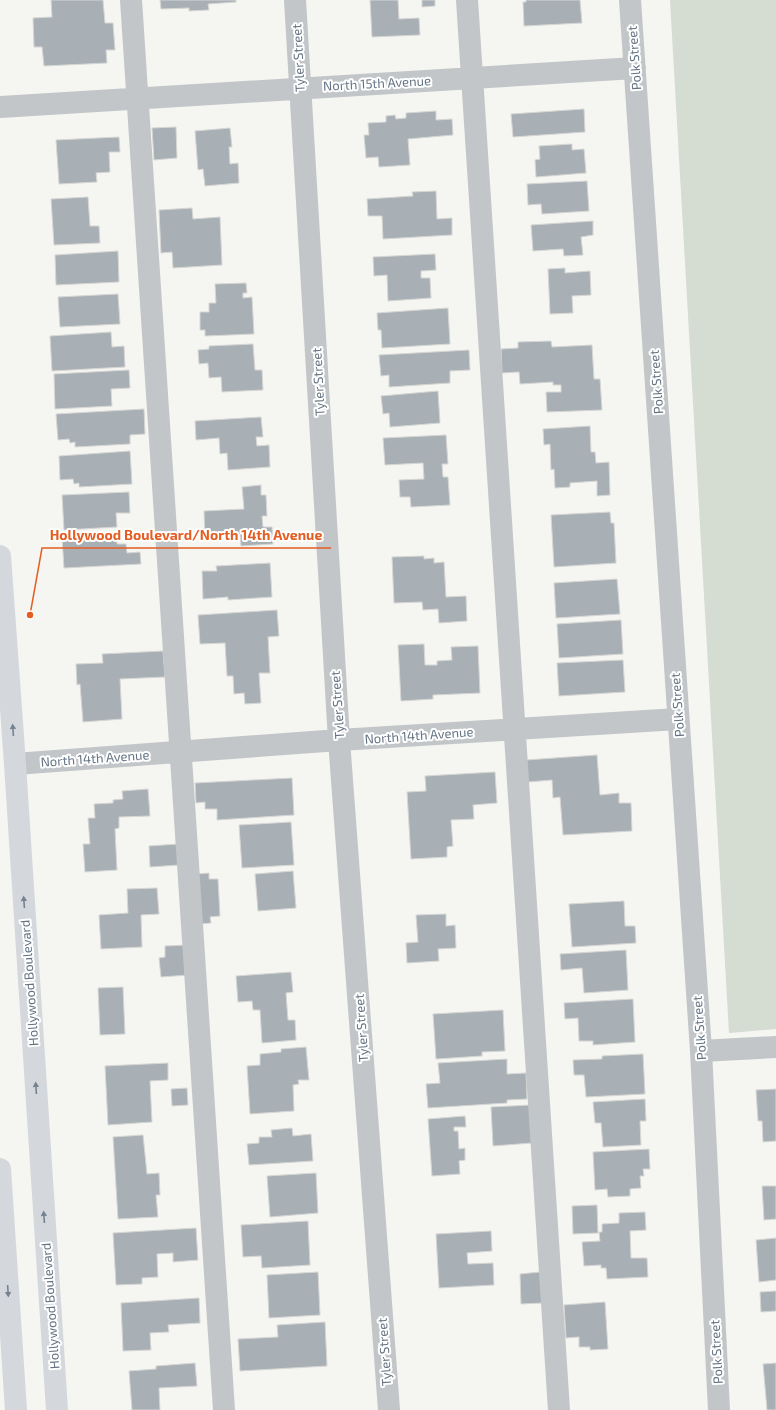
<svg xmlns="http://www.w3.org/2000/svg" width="776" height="1410" font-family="'Exo 2',sans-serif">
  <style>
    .green { fill: #d5dcd2 }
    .building { fill: #a8b0b6; stroke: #d6d6d4 }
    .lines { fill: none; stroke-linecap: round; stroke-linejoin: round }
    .minor { stroke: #c2c6c9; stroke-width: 22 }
    .major { stroke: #d4d8dc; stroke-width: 22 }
    .oneway { fill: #758290 }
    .labels { text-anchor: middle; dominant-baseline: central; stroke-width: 4; stroke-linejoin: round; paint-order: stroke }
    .street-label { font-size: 13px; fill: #647383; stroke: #fff }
    .leader { fill: none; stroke: #e45e23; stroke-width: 1.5 }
    .callout-dot { fill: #e45e23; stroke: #fff; stroke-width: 1.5 }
    .callout-label { font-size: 14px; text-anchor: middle; font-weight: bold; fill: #e45e23; stroke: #fff; stroke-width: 4; stroke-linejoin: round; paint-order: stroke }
  </style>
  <rect width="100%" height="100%" fill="#f5f5f1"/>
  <!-- green -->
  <path class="green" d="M670,0H776V1029L729,1033Z"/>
  <!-- building -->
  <path class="building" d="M51,0H103L105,23H113L115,50H106L107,63L44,66L42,47H34L33,18L52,17Z
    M160,0H236V2L208,4L209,10L189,11V8L161,9Z
    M370,0H398L399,19L419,18L420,35L372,37Z
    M422,0H435V6L422,7Z
    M526,0H580L582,23L524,26L523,2H526Z
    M584,109L585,132L513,137L511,114Z
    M436,111V120L452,119L453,135L408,139L410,165L379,167L378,157L366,158L364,135H369L368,123L386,122V116L395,115L396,119L406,118V113Z
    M176,127L177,158L154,160L152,128Z
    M230,128L232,147H229L230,164L238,163L239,183L205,186L203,169L198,170L195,131Z
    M119,137L120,152H109L110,172L96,173L97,182L59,184L56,140Z
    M572,144V150L584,149L586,173L536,177L535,160L540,159L539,146Z
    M587,181L589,211L542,214L541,204L528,205L527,184Z
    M436,191L437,219L452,218V235L383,239L382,216H368L367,199L413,196L412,192Z
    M88,197L90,226H99L100,243L54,245L51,199Z
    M192,208L193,219L220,217L222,265L173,268L172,252L161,253L159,210Z
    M593,221V235L581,237L583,255L564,256L563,249L533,251L531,225Z
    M118,251L119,282L56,285L55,255Z
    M435,254L436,270L421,271V278H430L431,298L388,301L387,275L374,276L373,257Z
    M565,268V273L590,271L591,295L572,296L573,313L550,314L548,269Z
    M246,283L247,293H243V298L252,297L254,334L205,336V330H200V312H209V303H216L215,284Z
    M118,294L120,324L60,327L58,297Z
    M448,308L450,344L382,348L381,330H378L377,313Z
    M111,332L112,347L124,346L125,367L52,371L50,336Z
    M551,341L552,347L592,345L594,379H600L602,410L547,412L546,392H561V385H553V382L520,384L519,372L502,373L501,349L518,348V342Z
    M253,344L255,370H262L263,390L222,392L221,377L209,378L208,363L199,364L198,350L209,349V346Z
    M469,350L470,370L450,371V383L389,387V375L381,376L379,355Z
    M129,370L130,388L111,389L112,406L55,409L54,374Z
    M438,391L440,423L390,427L389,413L383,414L381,396Z
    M144,409L145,434L130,435V444L75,447V442L70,443L69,439L58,440L56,414Z
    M261,417L263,437H256L257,446L269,445L270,467L228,470L227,453L220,454L219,438L196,440L195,421Z
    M590,426L591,452H595L596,463L609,462L610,495L597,496V481L570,483V487L555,488L554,469L551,470L550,444L544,445L543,429Z
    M446,435L448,464H442L443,477H448L450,505L411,507L410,497H400L399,480L424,479L423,463L385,465L383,438Z
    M130,451L132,484L79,487V483L74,484L73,479L60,480L59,456Z
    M261,485V495H266L267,516H262L263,527H272L273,544L241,546L240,534L220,535L221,540L205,541L204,511L244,509L242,487Z
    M129,492L130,513H116L117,527L64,530L62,495Z
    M610,512L611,523H614L616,563L554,567L551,515Z
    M117,533V544H126L127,553L140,552L141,564L64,568L62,537Z
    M424,556V559L434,558V563L444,562L446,597L466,596L467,621L439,623L438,609L423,610L422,602L394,603L392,557Z
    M270,563L272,597L228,600V597L203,599L202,571H217L216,566Z
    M617,579L620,614L556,618L554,583Z
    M277,610L279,636L268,637L270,673H259L261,703L245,704L244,693L234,694L233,676H227L225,643L200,644L198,615Z
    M621,620L623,654L559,658L557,624Z
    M424,644L425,665H437V661L452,660L451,647L478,646L480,693L433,695V699L401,701L398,645Z
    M163,651L165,677L120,679L122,719L83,722L80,684L77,685L76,664L103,663L102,654Z
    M623,660L625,692L559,696L557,663Z
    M597,755L600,795L619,793V803H631L632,831L563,835L560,797L553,798L552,780L528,782L526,760Z
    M495,772L497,803L473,805L474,819L451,820L453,846L447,847V857L411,859L407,792L426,791L425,776Z
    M292,778L294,815L217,820V809H205V802L196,803L195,783Z
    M148,789L150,816L119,817V828L115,829L117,870L85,872L83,844H90L88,818H95L94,804L113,803V800L123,799L122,791Z
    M291,822L294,865L242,868L239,825Z
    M178,844L179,865L150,867L149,846Z
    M293,871L296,908L258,911L255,874Z
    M209,873V879H218L220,916L210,917L211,923L200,924L197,874Z
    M157,888L159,914L141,915L142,947L101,949L99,915L128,913L127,889Z
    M624,901L625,926H635L636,943L572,947L569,904Z
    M446,914V926L455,925L456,948L438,949L439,961L407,963L406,943L418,942L416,915Z
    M187,945L188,975L161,977L159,958L165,957V946Z
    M626,950L628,990L584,993L582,968L561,970L560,954Z
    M291,972L293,992L286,993L288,1020H295L296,1040L262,1043L260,1010H253L252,1001L238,1002L236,976Z
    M123,987L125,1034L100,1035L98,988Z
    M633,999L635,1042L593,1045V1041H579L578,1018L565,1019L564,1003Z
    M503,1010L505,1051L482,1052V1056L436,1059L433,1014Z
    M306,1047L309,1080H298L299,1084L293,1085L294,1111L250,1114L247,1066L260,1065V1054L281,1052V1049Z
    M643,1054L645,1094L586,1097L584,1075H574L573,1060L602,1059V1056Z
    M507,1059V1074L526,1073L527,1099L507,1100V1103L428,1108L426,1084L440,1083L438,1063Z
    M168,1063V1080L150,1081L152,1122L108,1125L105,1066Z
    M187,1088L188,1105L172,1106L171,1089Z
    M776,1089V1141L763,1142L762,1121H758L756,1090Z
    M645,1099L646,1121H640L641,1145L603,1147L601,1123H595L593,1102Z
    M530,1105L532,1143L493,1146L491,1107Z
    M465,1116L466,1127H454V1131H458L459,1149L465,1148V1160L459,1161L460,1174L432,1176L428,1119Z
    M292,1128L293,1136L311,1134L313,1161L249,1165L247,1144L259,1143V1137H272L271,1130Z
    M143,1135L147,1174L159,1173L160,1195H156L158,1217L118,1219L113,1137Z
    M649,1149L650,1169H643L644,1176H640L641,1188L630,1189V1196L608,1197L607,1189L595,1190L593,1152Z
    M316,1173L318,1213L270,1217L267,1176Z
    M762,1186H776V1219L764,1220Z
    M597,1205L598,1233L573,1234L572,1206Z
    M645,1212L646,1230L630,1231L631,1258H647L648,1277L607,1279L606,1268H601V1265L584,1266L582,1242L600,1241L599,1232H602V1224L619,1223V1213Z
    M308,1221L310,1265L262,1268L261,1256L243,1257L241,1225Z
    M196,1228L198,1260L173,1262V1253L157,1254L158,1277L142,1278V1284L116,1285L113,1233Z
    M491,1231L492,1251L467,1253L468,1264L493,1263L494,1285L439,1288L436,1234Z
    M776,1238V1280L759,1282L756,1240Z
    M318,1272L320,1315L269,1318L267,1275Z
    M540,1272L542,1303L521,1304L520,1274Z
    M776,1291V1311L761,1312L760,1292Z
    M199,1298L200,1323L168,1325L169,1332L150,1333L151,1350L123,1351L121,1303Z
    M605,1302L608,1349L590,1350V1347H579V1337L566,1338L564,1305Z
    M325,1322L327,1366L240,1371L238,1339L278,1337L277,1325Z
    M195,1363L197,1386L159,1388L160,1410H132L129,1371L156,1369V1366Z
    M776,1363V1410H767L763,1364Z"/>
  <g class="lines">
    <!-- minor -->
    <path class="minor" d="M131,0L224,1410
      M295,0L339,740L389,1410
      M467,0L559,1410
      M630,0L701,1051L719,1410
      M0,107L635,68
      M15,764L339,740L678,719
      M701,1051L776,1047"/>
    <!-- major -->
    <path class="major" d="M0,556L15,764L57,1410
      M0,1169L16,1410"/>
  </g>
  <!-- one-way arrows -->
  <defs><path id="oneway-solid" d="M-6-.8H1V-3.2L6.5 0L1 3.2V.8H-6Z"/></defs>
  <g class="oneway">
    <use href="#oneway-solid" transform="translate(13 730) rotate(-94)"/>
    <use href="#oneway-solid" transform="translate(24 902) rotate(-94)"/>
    <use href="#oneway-solid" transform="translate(36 1088) rotate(-94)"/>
    <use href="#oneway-solid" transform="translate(44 1217) rotate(-94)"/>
    <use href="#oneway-solid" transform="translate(8 1291) rotate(86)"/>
  </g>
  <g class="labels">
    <!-- street labels -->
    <g class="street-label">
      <text transform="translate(298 58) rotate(-93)">Tyler Street</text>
      <text transform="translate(634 58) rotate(-94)">Polk Street</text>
      <text transform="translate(377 83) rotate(-3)">North 15th Avenue</text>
      <text transform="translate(318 382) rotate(-93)">Tyler Street</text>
      <text transform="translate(656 382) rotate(-94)">Polk Street</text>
      <text transform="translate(337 705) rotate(-94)">Tyler Street</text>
      <text transform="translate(677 705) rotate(-94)">Polk Street</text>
      <text transform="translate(419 735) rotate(-4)">North 14th Avenue</text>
      <text transform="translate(95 758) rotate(-4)">North 14th Avenue</text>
      <text transform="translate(29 983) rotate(-94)">Hollywood Boulevard</text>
      <text transform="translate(361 1028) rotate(-94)">Tyler Street</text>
      <text transform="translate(699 1028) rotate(-94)">Polk Street</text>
      <text transform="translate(50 1306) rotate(-94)">Hollywood Boulevard</text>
      <text transform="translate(384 1352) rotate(-94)">Tyler Street</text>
      <text transform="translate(716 1352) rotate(-93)">Polk Street</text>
    </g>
  </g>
  <!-- callouts -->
  <path class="leader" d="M30 615L42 548H331"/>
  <circle class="callout-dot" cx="30" cy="615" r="4"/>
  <g class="callout-label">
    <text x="186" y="540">Hollywood Boulevard/North 14th Avenue</text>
  </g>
</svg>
